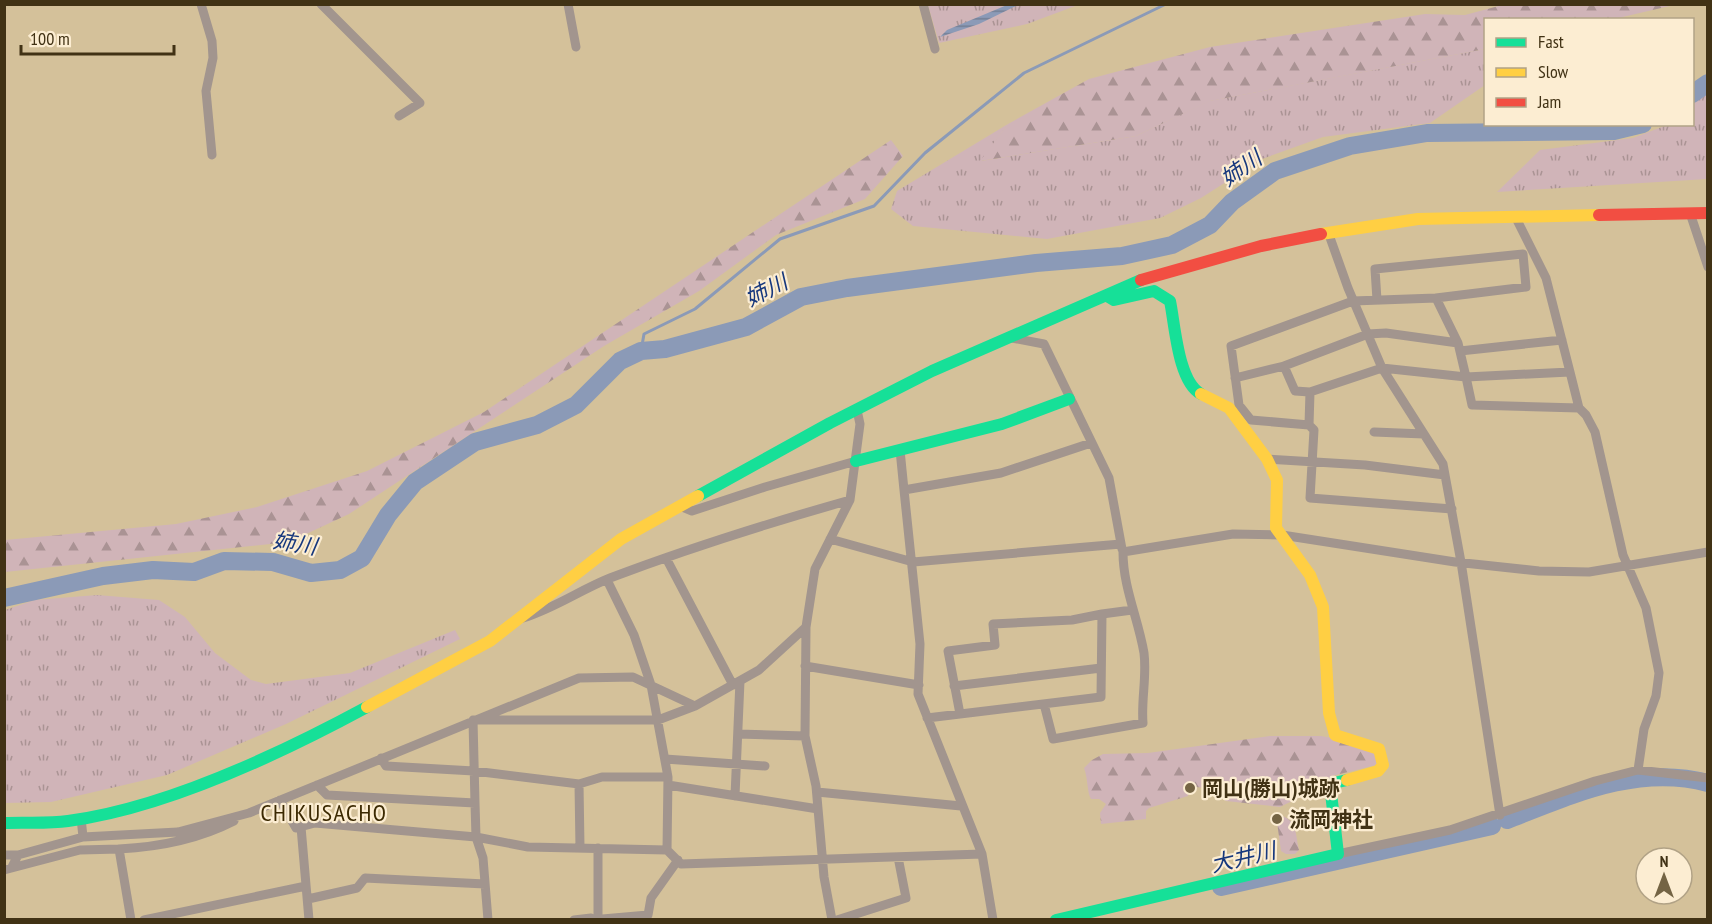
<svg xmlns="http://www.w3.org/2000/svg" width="1712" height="924" font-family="'PT Sans Narrow','Noto Sans JP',sans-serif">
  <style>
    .grass { fill: url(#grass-tufts) }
    .forest { fill: url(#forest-firs) }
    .water { fill: url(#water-rules) }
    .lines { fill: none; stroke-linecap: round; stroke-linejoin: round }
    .stream { stroke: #8b9ab7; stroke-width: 3 }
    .river { stroke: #8b9ab7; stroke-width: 18 }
    .street { stroke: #a2958e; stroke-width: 9 }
    .fast { stroke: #16e098; stroke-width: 12 }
    .slow { stroke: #ffcf43; stroke-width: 12 }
    .jam { stroke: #f24e42; stroke-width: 12 }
    .poi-dot { fill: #746444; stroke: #fcedd2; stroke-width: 2 }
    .labels { text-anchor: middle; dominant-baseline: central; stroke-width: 4.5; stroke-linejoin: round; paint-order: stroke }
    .poi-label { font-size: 21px; font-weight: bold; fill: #413215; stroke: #fcedd2; text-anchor: start }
    .water-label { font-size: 22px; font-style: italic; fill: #17387d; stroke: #fcedd2 }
    .quarter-label { font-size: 24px; letter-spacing: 1.5px; fill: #3b2902; stroke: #fcedd2 }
  </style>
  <defs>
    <pattern id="grass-tufts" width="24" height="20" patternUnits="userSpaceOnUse" patternTransform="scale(1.5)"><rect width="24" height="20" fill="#d0b4b8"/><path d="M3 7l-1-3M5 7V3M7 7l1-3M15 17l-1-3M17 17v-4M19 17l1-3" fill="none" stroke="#aa9394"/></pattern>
    <pattern id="forest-firs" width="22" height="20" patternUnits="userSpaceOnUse" patternTransform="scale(1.5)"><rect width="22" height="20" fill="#d0b4b8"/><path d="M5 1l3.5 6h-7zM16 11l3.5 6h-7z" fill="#aa9394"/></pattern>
    <pattern id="water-rules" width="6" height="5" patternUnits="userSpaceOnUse" patternTransform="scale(1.5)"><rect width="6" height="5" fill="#8b9ab7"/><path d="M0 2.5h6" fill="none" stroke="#737e94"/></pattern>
  </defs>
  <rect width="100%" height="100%" fill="#d4c19a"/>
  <!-- grass -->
  <path class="grass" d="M928,5H1078L1027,24L939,43Z
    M1485,49V85L1430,123L1323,137L1262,159L1201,198L1160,218L1047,239L913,226L891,209L897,191L1008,124L981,161L1136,136L1209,101Z
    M1707,93V179L1497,192L1540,150L1633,138L1667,125L1692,124L1693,104Z
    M97,595L159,600L185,617L215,653L251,680L266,684L350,673L455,630L460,639L286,724L167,775L51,802L5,803V610L35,600Z"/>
  <!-- forest -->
  <path class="forest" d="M1506,4L1674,5L1614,19L1486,20L1485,49L1210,101L1136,136L980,161L1008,124L1089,79L1210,47L1425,14L1465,15Z
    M891,140L903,156L865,199L776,235L699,291L604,346L349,514L289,542L5,572V540L176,524L257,507L367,471L484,412Z
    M1270,736H1321L1375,746L1380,764L1332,776L1318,794L1298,798L1280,807L1226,801L1220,797L1217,789L1196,787L1188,793V796L1149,808L1146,811V819L1101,824L1100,813L1106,804L1099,799H1091C1087,793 1088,778 1084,768L1092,760L1103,754L1148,753Z
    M1276,815C1297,817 1295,832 1299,850L1295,854H1286L1281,851Z"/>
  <!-- water -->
  <path class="water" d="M1007,5H1018L979,24L940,37L947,30Z"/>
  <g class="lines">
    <!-- stream -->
    <path class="stream" d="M641,351L644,334L695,309L780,239L874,206L925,153L1024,73L1166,4"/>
    <!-- river -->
    <path class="river" d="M1692,94L1708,83
      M4,598L103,576L153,570L194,572L224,561L273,562L311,573L340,570L362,558L388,515L415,482L475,442L537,425L576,405L620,361L641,351L665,349L746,327L801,297L847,288L1036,263L1122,256L1172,245L1210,225L1232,202L1275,171L1350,146L1427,133L1614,131L1643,124
      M1507,820C1572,795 1637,764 1708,783
      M1221,887L1492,826"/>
    <!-- street -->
    <path class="street" d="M201,4L212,41L213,58L206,91L212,155
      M321,4L420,103L399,116
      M568,4L576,47
      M923,4L935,49
      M1690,213L1708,267
      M1515,216L1546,278L1570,372L1466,377L1472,405L1579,408L1570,372
      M1328,232L1348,288L1382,368L1443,464L1461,562L1500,815
      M1377,300L1375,269L1523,254L1526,287L1436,298
      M1012,338L1044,344L1109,478L1122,549
      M1460,351L1562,340
      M1235,378L1284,366L1295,391L1310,392L1309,425L1251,420L1239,405L1231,346L1353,301L1436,298L1458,343L1386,333L1368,334L1284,366
      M1310,392L1382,368L1466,377L1458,343
      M1579,408L1586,415L1595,432L1623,555L1646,608L1659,673L1656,696L1644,729L1638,770
      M1309,425L1314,430L1310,498L1452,509
      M1374,432L1424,434
      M900,450L904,490L1001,473L1091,443
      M1267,459L1365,465L1445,475
      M904,490L920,644L918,694L982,854L993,920
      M680,506L692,511L765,487L856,461
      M830,539L913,562L1121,544
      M666,558L733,685
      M523,618C555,608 580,590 610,578C689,548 769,523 850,500L860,424L857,410
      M805,666L919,685
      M954,686L1101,668
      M1044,704L1053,739L1143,723C1141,700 1147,677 1144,653C1138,618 1123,587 1123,552L1233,534L1282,535L1455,562L1539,571L1589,572L1708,552
      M960,714L948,651L995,645L993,624L1072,620L1102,614
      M927,718L1101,697L1102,614L1132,610
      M738,734L805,736
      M381,758L386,766L474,771L579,784L602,777H668L651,685L634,635L607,580
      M665,759L765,766
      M579,784L580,848
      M317,785L327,795L475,803L473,720H658L695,706
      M668,785L818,809
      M817,792L961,806
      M735,796L740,681
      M280,800L296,828L315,823L476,837L475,803
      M81,818L83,837L178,832L249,813L579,678L633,677L695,706L759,670L806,627
      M301,827L309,920
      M476,837L528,847L667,850L668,777
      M476,837L483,858L488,920
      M667,850L681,864L982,854
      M1338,854L1450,830L1595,781L1638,770L1708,778
      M4,855H18
      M12,867L18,855L83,837
      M4,870L80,850L119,849
      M308,899L357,888L365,878L485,884
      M598,918V848
      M131,920L119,849C158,847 199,839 234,821
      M144,920L306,886
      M574,920L591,918
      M591,920L648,915L651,898L678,860
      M832,920L824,877L816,786L805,736L806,627L815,569L850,500
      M837,920L906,898L898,857"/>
    <!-- fast -->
    <path class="fast" d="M1109,297L1114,300L1154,291L1170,301C1175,325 1178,382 1201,394
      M856,461L1002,424L1069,399
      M698,496L830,423L932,371L1141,280
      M4,823C25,822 47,824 68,821C167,808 280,754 367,707
      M1056,920L1338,854L1331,793L1334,783L1347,780"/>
    <!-- slow -->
    <path class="slow" d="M1321,234L1418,219L1599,215
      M1201,394L1229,408L1267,459L1277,480L1276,528L1310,575L1323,607L1329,713L1335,735L1379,749L1383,765L1378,771L1347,780
      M367,707L490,641L621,539L698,496"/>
    <!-- jam -->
    <path class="jam" d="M1599,215L1708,213
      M1141,280L1261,246L1321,234"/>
  </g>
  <!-- markers -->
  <g class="poi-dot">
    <circle cx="1190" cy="788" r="6"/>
    <circle cx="1277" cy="819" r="6"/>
  </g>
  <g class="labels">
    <!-- poi labels -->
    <g class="poi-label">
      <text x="1202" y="788">岡山(勝山)城跡</text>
      <text x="1289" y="819">流岡神社</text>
    </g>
    <!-- water labels -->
    <g class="water-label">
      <text transform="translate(1241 168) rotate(-35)">姉川</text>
      <text transform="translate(766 290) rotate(-27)">姉川</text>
      <text transform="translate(295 543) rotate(9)">姉川</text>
      <text transform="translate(1243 857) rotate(-13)">大井川</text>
    </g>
    <!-- quarter labels -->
    <g class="quarter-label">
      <text x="324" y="812">CHIKUSACHO</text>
    </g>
  </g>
  <!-- border -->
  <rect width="1712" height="924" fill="none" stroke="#413215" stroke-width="12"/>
  <!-- legend -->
  <rect x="1484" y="18" width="210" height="108" fill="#fcedd2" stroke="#b1a286" stroke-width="1.5"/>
  <rect x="1496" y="38" width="30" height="9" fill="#16e098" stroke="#b1a286" stroke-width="1.5"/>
  <text x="1538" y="48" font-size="18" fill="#413215">Fast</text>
  <rect x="1496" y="68" width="30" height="9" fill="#ffcf43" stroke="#b1a286" stroke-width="1.5"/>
  <text x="1538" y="78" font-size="18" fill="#413215">Slow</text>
  <rect x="1496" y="98" width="30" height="9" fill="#f24e42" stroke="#b1a286" stroke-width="1.5"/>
  <text x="1538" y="108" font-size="18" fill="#413215">Jam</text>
  <!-- north arrow -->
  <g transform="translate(1664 876)"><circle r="28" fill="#fcedd2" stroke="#b1a286" stroke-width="1.5"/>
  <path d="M0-4.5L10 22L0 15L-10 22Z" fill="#746444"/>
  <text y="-9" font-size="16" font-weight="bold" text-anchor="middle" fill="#413215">N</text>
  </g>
  <!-- scale -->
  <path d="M21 45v9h153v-9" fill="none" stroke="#413215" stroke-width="3"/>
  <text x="30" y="45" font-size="18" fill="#413215" stroke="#fcedd2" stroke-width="4.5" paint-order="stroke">100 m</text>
</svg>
